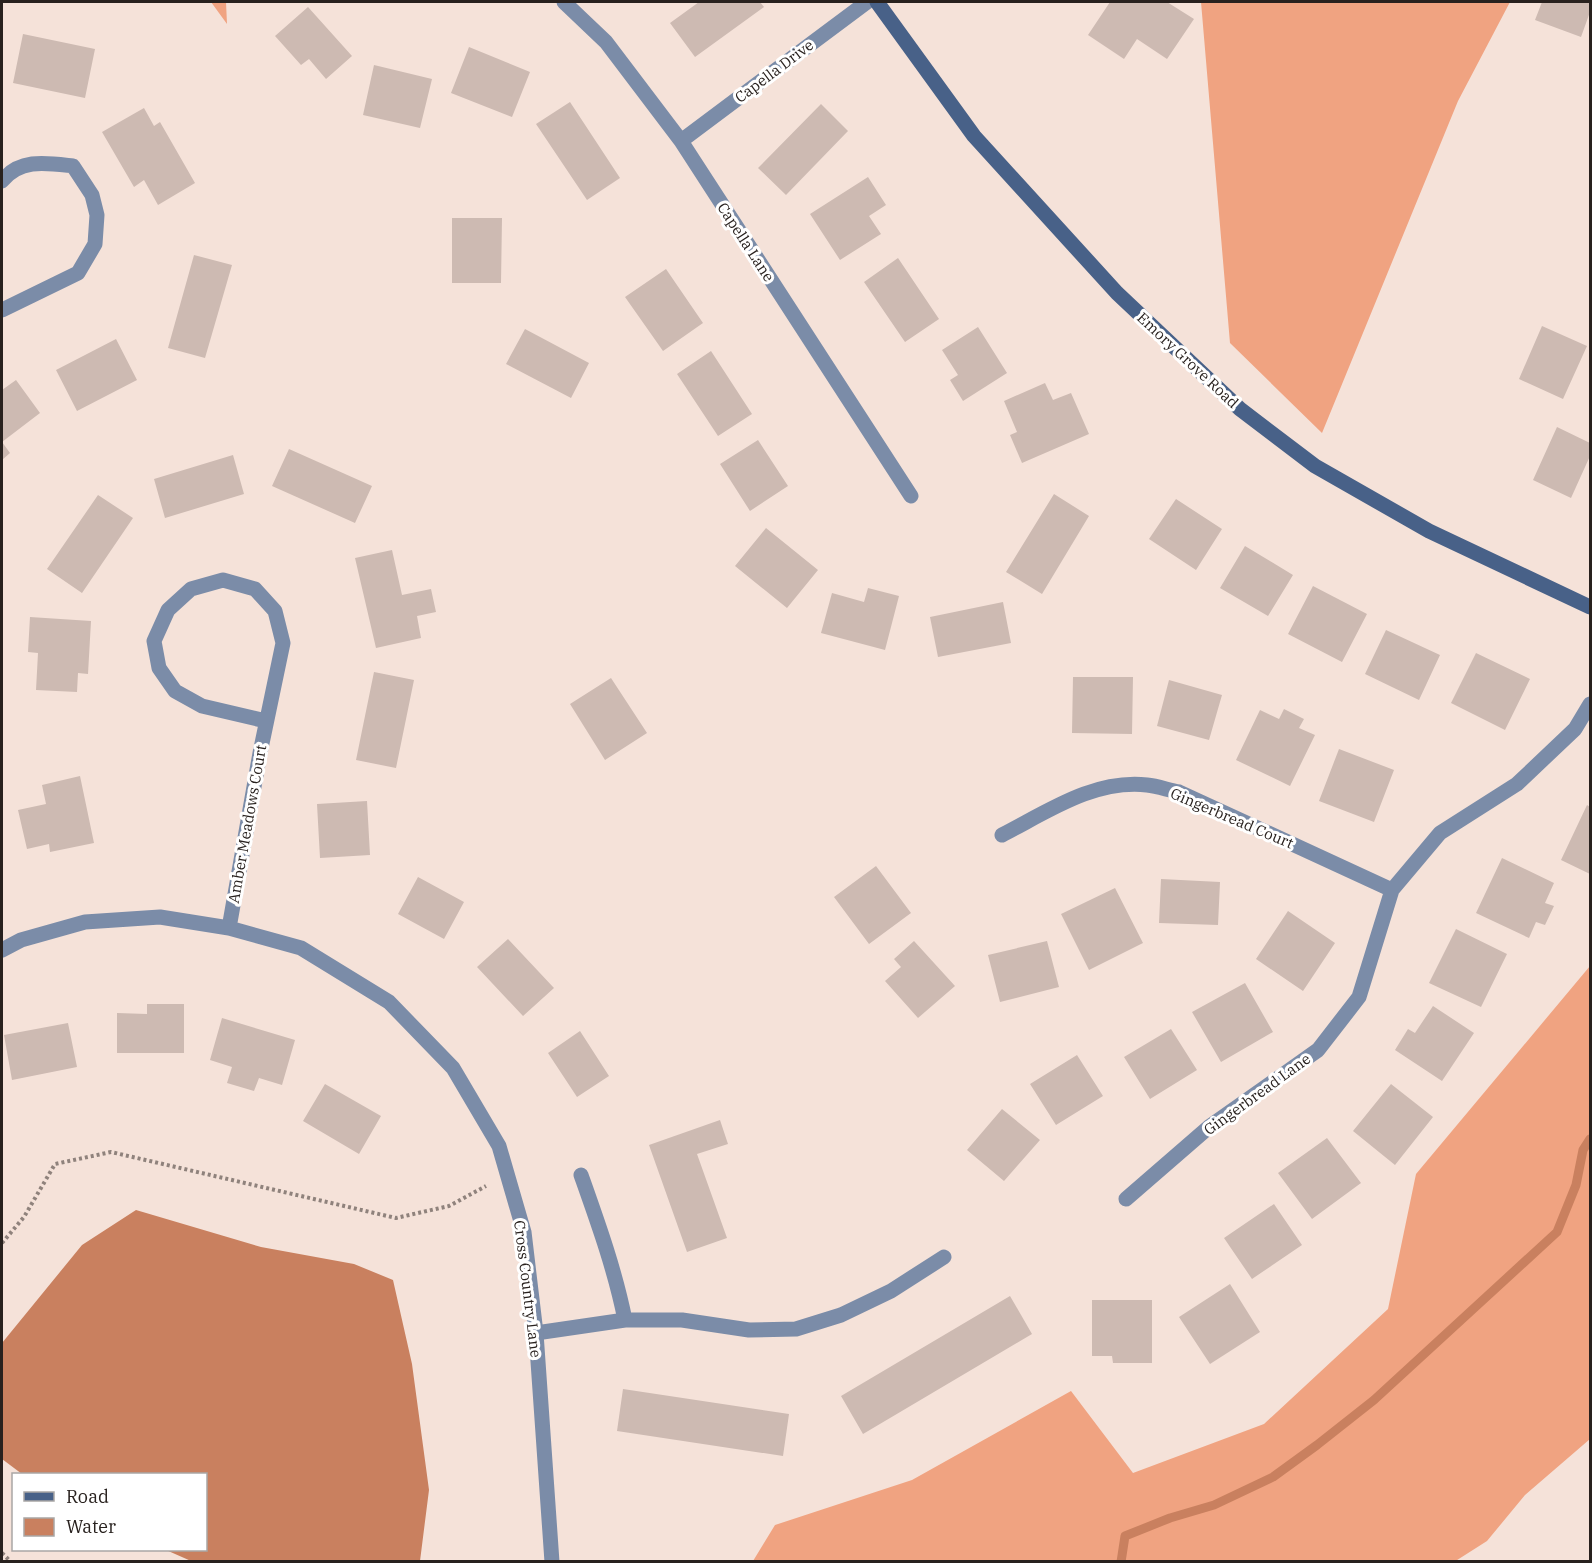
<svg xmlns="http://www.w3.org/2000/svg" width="1592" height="1563" font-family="'IBM Plex Serif',serif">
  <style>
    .forest { fill: #f0a381 }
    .water { fill: #c9805f }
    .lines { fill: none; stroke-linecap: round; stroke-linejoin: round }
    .stream { stroke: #c9805f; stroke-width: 9 }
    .building { fill: #cdbab2 }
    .path { stroke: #8f827c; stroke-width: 4; stroke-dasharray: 3 3; stroke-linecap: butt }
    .lane { stroke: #7b8ca8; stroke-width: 15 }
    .street { stroke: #7b8ca8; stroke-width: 15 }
    .secondary { stroke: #486188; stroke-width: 15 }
    .labels { text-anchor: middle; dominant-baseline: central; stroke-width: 6; stroke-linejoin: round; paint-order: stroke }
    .street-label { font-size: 15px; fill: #28211e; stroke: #fff }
  </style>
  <rect width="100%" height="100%" fill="#f5e2d9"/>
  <!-- forest -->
  <path class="forest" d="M211,2H226L227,24Z
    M1201,2H1510L1458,101L1322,433L1230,343Z
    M1590,966V1439L1525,1495L1487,1541L1454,1562L753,1561L775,1525L912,1480L1071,1391L1133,1473L1264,1424L1388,1309L1416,1174Z"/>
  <!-- water -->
  <path class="water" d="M136,1210L261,1247L354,1264L393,1280L412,1364L429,1490L420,1561H191L166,1550H206V1474H22L2,1459V1343L82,1245Z"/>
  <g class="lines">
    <!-- stream -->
    <path class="stream" d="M1121,1562L1125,1536L1170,1518L1214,1505L1273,1477L1317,1445L1374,1400L1557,1232L1576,1185L1583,1150L1590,1139"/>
  </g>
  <!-- building -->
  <path class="building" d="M699,2H760L764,7L695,57L670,23Z
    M1110,2H1167L1194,19L1167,59L1137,39L1124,59L1088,35Z
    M1542,2H1590V12L1581,37L1535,20Z
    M308,7L352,56L326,79L309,59L301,65L275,36Z
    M23,34L95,49L85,98L13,83Z
    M469,47L530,72L512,117L451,93Z
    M374,65L432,79L420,128L363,115Z
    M570,102L620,178L587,200L536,124Z
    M821,104L848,131L786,195L758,168Z
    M144,108L154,126L160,122L195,183L158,205L144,180L134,187L102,132Z
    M868,177L886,205L869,216L881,234L840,260L810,214Z
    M452,218H502L501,283H452Z
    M194,255L232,265L205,358L168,348Z
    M898,258L939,319L905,342L864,282Z
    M666,269L703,323L663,351L625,297Z
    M1542,326L1587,346L1563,399L1519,379Z
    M978,327L1007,373L963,401L950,380L958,375L942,350Z
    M525,329L589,363L571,398L506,364Z
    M116,339L137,380L77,411L56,370Z
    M711,351L752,414L718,436L677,374Z
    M16,380L40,413L2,442L10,453L2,460V390Z
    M1045,383L1053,400L1071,393L1089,434L1022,463L1010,435L1017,432L1004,401Z
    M1557,427L1590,443V456L1571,498L1533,480Z
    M758,440L788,486L750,511L720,464Z
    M289,449L372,486L355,523L272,486Z
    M233,455L244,494L165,518L154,479Z
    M1054,494L1089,516L1042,594L1006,572Z
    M98,495L133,518L82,593L47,569Z
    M1176,499L1222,529L1196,570L1149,539Z
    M766,528L818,570L787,608L735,566Z
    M1245,546L1293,575L1268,616L1220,588Z
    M392,550L402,595L431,589L436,612L417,616L421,638L376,648L355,558Z
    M1313,586L1367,614L1342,662L1288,634Z
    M868,588L899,596L885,650L821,633L832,593L864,602Z
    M1003,602L1011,643L938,657L930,617Z
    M30,617L91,621L88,674L78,673L77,692L36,690L38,653L28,652Z
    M1386,630L1440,655L1419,700L1365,674Z
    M1476,653L1530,679L1505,730L1451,703Z
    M374,672L414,680L396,768L356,760Z
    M1073,677H1133L1132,734L1072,733Z
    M611,678L647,733L605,760L570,704Z
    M1169,680L1222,695L1209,740L1157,726Z
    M1284,709L1304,719L1299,728L1315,735L1290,786L1236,760L1260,710L1279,719Z
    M1339,749L1394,770L1374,822L1319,801Z
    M80,776L94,843L50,852L49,844L27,849L18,810L46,804L42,785Z
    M367,801L370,855L320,858L317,804Z
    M1587,805L1590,807V874L1561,860Z
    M1502,858L1554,883L1545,903L1554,906L1545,925L1536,922L1529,938L1476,913Z
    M876,866L911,913L869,944L834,897Z
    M418,877L464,902L444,939L398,914Z
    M1161,879L1220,882L1218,925L1159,923Z
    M1115,888L1143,943L1089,970L1061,914Z
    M1288,911L1335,943L1303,991L1256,959Z
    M1456,929L1507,954L1481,1007L1429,983Z
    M508,939L554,988L523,1016L477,967Z
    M914,941L955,986L918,1018L885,981L901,967L894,959Z
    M1047,941L1059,987L1000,1002L988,955Z
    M1245,983L1273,1032L1221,1062L1192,1012Z
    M147,1004H184V1053H117V1013L147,1014Z
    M1433,1006L1474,1033L1442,1081L1395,1050L1408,1029L1415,1033Z
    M222,1018L295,1040L282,1085L259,1078L254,1091L227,1083L232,1067L210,1060Z
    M68,1023L77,1067L12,1080L4,1035Z
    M1171,1029L1197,1070L1150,1099L1124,1057Z
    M580,1031L609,1076L577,1097L548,1053Z
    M1077,1055L1103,1096L1056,1125L1030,1084Z
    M325,1084L381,1116L359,1154L303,1121Z
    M1391,1084L1433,1117L1395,1165L1353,1131Z
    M1002,1109L1040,1140L1004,1181L967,1150Z
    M720,1120L728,1144L697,1154L727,1238L687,1252L649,1145Z
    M1327,1138L1361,1183L1312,1219L1278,1173Z
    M1274,1204L1302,1245L1252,1279L1224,1238Z
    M1230,1284L1260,1332L1210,1364L1179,1317Z
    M1010,1296L1032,1334L863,1434L841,1396Z
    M1092,1300H1152V1363H1113L1112,1356H1092Z
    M623,1389L789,1414L783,1456L617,1431Z"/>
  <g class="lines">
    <!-- path -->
    <path class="path" d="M2,1243L24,1217L55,1164L111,1152L396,1218L449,1206L486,1186
      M2,1553L11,1562"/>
    <!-- lane -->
    <path class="lane" d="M581,1175C598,1223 615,1270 625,1320
      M536,1333L625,1320H682L749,1330L796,1329L841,1315L891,1291L944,1257"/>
    <!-- street -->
    <path class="street" d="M564,2L606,42L681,141L911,496
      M681,141L867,2
      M2,181C20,158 47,163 73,166L92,195L97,215L95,244L78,273L2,310
      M1002,835C1047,812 1094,779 1147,785C1158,786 1168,790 1179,792L1392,890
      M229,928L260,753L283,643L275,611L255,589L223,580L191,589L168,610L154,641L159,668L175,691L202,706L266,721
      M2,950L21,940L85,922L160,917L229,928L301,948L389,1002L453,1068L499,1146L524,1232L536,1333L552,1562
      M1126,1199L1209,1127L1318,1050L1359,997L1392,890L1440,833L1517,784L1575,729L1590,704"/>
    <!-- secondary -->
    <path class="secondary" d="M877,2L974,136L1117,293L1240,409L1315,466L1429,531L1590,607"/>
  </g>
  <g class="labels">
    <!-- street labels -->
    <g class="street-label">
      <text transform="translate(774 71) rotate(-37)">Capella Drive</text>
      <text transform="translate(746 242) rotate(57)">Capella Lane</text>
      <text transform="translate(1188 360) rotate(43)">Emory Grove Road</text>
      <text transform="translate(1232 818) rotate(23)">Gingerbread Court</text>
      <text transform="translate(247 824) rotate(-80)">Amber Meadows Court</text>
      <text transform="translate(1257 1094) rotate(-36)">Gingerbread Lane</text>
      <text transform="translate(528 1289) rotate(83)">Cross Country Lane</text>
    </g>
  </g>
  <!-- border -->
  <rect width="1592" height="1563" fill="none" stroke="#28211e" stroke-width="6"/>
  <!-- legend -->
  <rect x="12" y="1473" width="195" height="78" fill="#ffffff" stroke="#a9a6a5" stroke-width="1.5"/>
  <rect x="24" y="1492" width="30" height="9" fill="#486188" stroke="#a9a6a5" stroke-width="1.5"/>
  <text x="66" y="1503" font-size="18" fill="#28211e">Road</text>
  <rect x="24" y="1518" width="30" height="18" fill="#c9805f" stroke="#a9a6a5" stroke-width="1.5"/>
  <text x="66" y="1533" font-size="18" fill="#28211e">Water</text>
</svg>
